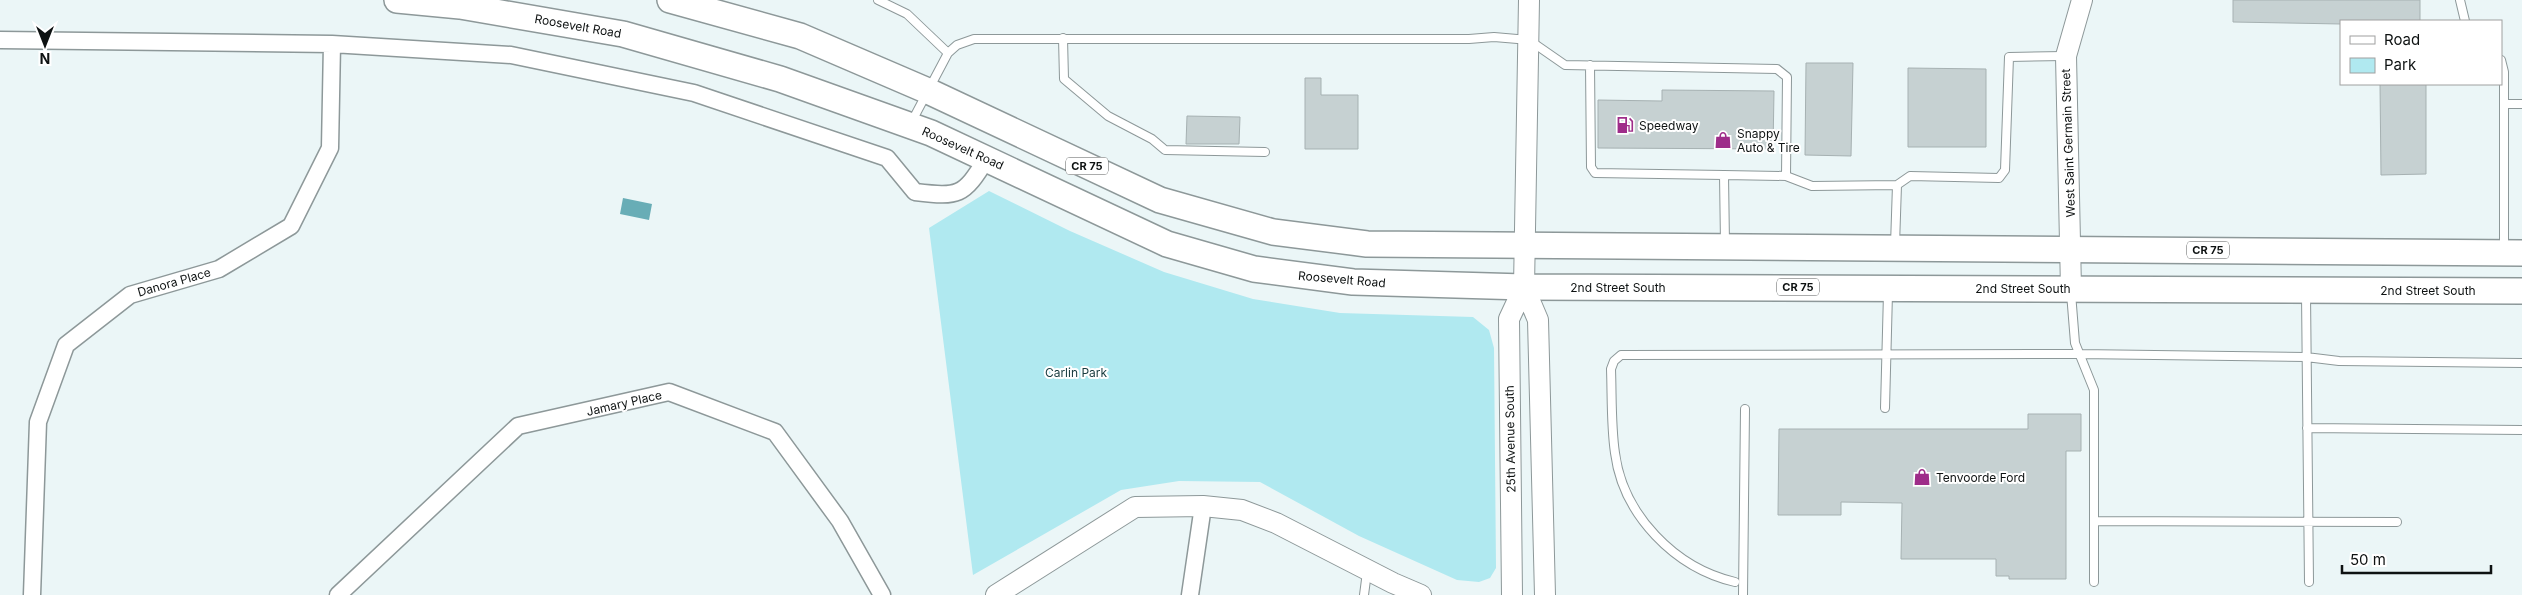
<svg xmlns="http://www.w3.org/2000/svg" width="2522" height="595" font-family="Inter,sans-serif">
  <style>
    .green { fill: #b0e9f0 }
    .water { fill: #68adb6 }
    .building { fill: #c6d1d2; stroke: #a6b1b2 }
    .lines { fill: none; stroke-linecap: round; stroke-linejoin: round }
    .service-casing { stroke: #8d9899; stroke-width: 10 }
    .minor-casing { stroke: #8d9899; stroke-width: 19 }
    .tertiary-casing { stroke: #8d9899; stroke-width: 22 }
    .primary-casing { stroke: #8d9899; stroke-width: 28 }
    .service { stroke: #fff; stroke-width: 8 }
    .minor { stroke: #fff; stroke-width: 16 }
    .tertiary { stroke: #fff; stroke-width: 20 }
    .primary { stroke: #fff; stroke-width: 25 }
    .labels { text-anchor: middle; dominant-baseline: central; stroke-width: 4; stroke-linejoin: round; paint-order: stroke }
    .shield { fill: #fff; stroke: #565959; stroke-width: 1 }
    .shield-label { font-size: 11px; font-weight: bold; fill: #0e1212 }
    .street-label { font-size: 12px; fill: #0e1212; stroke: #fff }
    .poi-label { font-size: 12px; fill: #0e1212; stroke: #fff; text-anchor: start }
    .park-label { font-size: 12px; fill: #173a3e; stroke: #fff }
  </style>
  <rect width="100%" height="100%" fill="#ebf6f7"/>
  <!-- green -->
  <path class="green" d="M989,191L1070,231L1164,272L1253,299L1340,313L1473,317L1489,330L1494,348L1496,568L1490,578L1479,582L1457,580L1359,536L1260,482L1179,481L1121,490L973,575L929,228Z"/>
  <!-- water -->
  <path class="water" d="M623,198L652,204L649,220L620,214Z"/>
  <!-- building -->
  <path class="building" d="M2233,0H2420V21H2341V24L2233,22Z
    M1806,63H1853L1851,156L1805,155Z
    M1908,68L1986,69V147H1908Z
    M1305,78H1321V95H1358V149H1305Z
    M2380,84H2426V174L2381,175Z
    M1662,90L1774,91L1773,149L1598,148V100L1662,101Z
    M1187,116L1240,117L1239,144H1186Z
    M2028,414H2081V451H2066V579H2009V576H1996V559H1901L1902,503L1841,502V515H1778L1779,429H2028Z"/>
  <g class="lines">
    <!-- service casing -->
    <g class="service-casing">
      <path id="service" d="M878,0L907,14L948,53
        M2460,0L2465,21
        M1063,38L1064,79L1108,116L1152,139L1165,150L1265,152
        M2501,60L2504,72V251
        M1590,65L1591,167L1595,173L1724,175
        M2504,104H2522
        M911,123L948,53L957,45L974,39H1469L1494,37L1529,40L1565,65L1777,69L1787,77L1786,176
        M1725,244L1724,175L1786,176L1812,186L1897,185
        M1895,245L1897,185L1910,176L1999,178L2005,170L2009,57L2064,56
        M2071,293L2075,343L2094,390V582
        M2306,294L2309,582
        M1885,408L1888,293
        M2307,428L2522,430
        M2094,521L2397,522
        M1735,582C1675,568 1623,515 1615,453C1611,426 1612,397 1611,369L1614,361L1621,355L2079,354L2306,357L2339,361L2522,363
        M1364,595L1367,572
        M1743,595L1745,409"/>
    </g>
    <!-- minor casing -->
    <g class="minor-casing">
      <path id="minor" d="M0,40L332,44L511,55L694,93L887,158L915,192C959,197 963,197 987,158
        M32,595L38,422L66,345L130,295L219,269L291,226L330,148L332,44
        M338,595L518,426L669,392L775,432L840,521L882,595
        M1190,595L1203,506"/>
    </g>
    <!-- tertiary casing -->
    <g class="tertiary-casing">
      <path id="tertiary" d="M1529,0L1524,287L1538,320L1545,595
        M2071,289L2066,56L2082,0
        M996,595L1135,507L1203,506L1242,510L1276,523L1393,583L1421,595
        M1512,595L1509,319L1524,287"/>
    </g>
    <!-- primary casing -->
    <g class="primary-casing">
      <path id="primary" d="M397,0L460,6L623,34L780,79L931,133L1167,244L1254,269L1353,282L1524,287L2522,291
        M670,0L800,36L928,91L1160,200L1273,232L1367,244L2522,253"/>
    </g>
    <!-- service -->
    <use href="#service" class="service"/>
    <!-- minor -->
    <use href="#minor" class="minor"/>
    <!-- tertiary -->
    <use href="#tertiary" class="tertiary"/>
    <!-- primary -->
    <use href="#primary" class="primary"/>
  </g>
  <!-- icons -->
  <defs>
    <g id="fuel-bare" transform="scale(1.35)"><path d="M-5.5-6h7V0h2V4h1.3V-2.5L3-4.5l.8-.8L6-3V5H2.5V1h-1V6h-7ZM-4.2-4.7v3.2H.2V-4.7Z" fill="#9e2c89" stroke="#fff" stroke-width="2.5" paint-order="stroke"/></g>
    <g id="shop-bare" transform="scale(1.35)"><path d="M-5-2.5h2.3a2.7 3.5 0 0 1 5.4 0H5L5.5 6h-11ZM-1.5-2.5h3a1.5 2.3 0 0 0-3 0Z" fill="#9e2c89" stroke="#fff" stroke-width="2.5" paint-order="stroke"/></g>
  </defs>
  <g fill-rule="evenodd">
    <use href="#fuel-bare" x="1625" y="125"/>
    <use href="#shop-bare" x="1723" y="140"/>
    <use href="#shop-bare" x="1922" y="477"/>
  </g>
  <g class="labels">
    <!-- shield labels -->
    <g class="shield">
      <rect x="1066" y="157.5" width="42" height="17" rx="4"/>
      <rect x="2187" y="241.5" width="42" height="17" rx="4"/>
      <rect x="1777" y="278.5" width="42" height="17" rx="4"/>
    </g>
    <g class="shield-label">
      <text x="1087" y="166">CR 75</text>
      <text x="2208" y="250">CR 75</text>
      <text x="1798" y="287">CR 75</text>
    </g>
    <!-- street labels -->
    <g class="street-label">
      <text transform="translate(578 26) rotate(10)">Roosevelt Road</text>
      <text transform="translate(2068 143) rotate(-92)">West Saint Germain Street</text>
      <text transform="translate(963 148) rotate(24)">Roosevelt Road</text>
      <text transform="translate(1342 279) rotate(5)">Roosevelt Road</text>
      <text transform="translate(174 282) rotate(-16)">Danora Place</text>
      <text x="1618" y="287">2nd Street South</text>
      <text x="2023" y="288">2nd Street South</text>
      <text x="2428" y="290">2nd Street South</text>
      <text transform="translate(624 403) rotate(-13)">Jamary Place</text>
      <text transform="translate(1510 439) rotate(-91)">25th Avenue South</text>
    </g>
    <!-- poi labels -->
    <g class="poi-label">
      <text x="1639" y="125">Speedway</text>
      <text x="1737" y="133">Snappy<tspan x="1737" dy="14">Auto &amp; Tire</tspan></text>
      <text x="1936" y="477">Tenvoorde Ford</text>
    </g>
    <!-- park labels -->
    <g class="park-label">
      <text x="1076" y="372">Carlin Park</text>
    </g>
  </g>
  <!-- legend -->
  <rect x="2340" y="20" width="162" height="65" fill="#ffffff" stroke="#9fa0a0"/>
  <rect x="2350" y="36" width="25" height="8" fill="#ffffff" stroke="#9fa0a0"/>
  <text x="2384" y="45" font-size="15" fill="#0e1212">Road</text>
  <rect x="2350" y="58" width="25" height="15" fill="#b0e9f0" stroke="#9fa0a0"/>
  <text x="2384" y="70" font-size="15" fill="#0e1212">Park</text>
  <!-- north arrow -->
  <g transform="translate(45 45) rotate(180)" stroke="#ffffff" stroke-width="4" paint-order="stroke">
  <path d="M0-4L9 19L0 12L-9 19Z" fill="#0e1212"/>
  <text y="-8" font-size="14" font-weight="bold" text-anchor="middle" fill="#0e1212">N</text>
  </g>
  <!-- scale -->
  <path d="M2342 565v8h149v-8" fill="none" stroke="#0e1212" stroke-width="2.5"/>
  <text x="2350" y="565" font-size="15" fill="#0e1212" stroke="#ffffff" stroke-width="4" paint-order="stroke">50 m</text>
</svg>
